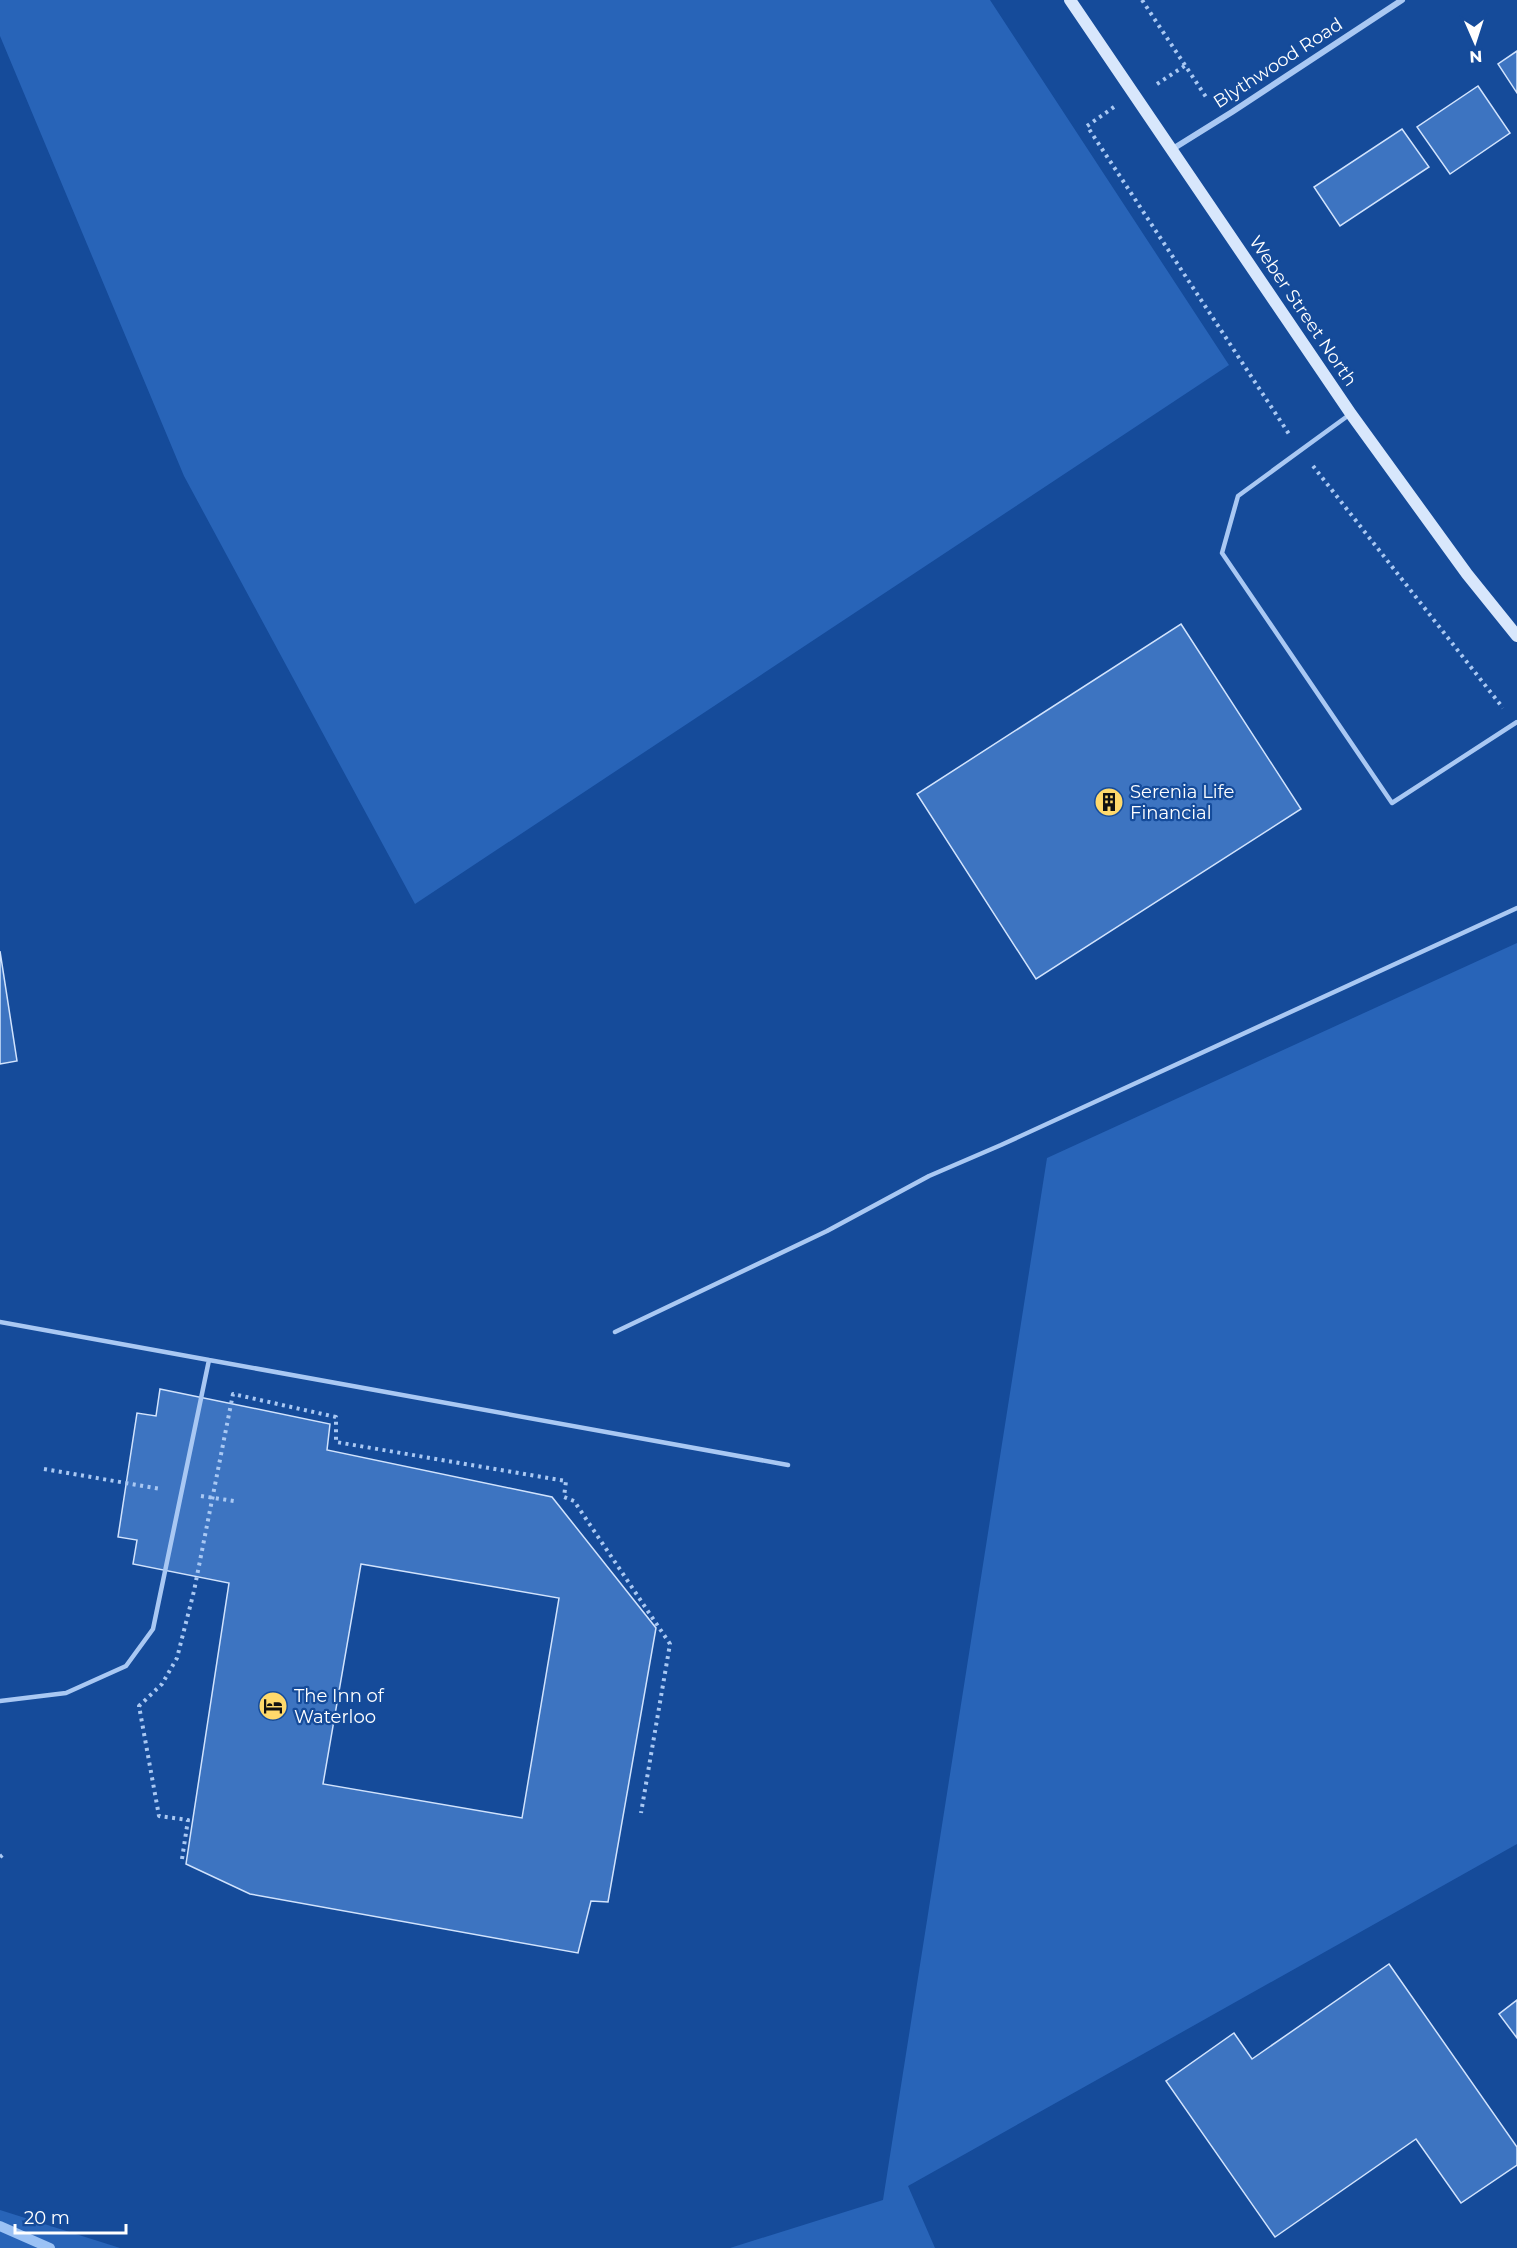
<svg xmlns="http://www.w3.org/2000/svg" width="1517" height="2248" font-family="Montserrat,sans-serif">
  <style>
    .green { fill: #2864b8 }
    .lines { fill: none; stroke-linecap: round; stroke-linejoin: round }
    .stream { stroke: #9bc2f5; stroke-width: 10 }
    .building { fill: #3d74c1; stroke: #d1e3fd; stroke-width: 1.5; fill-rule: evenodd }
    .path { stroke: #a9c8f3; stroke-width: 4; stroke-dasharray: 3 4.5; stroke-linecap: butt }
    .service { stroke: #a9c8f3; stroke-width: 4.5 }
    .minor { stroke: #a9c8f3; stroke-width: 6 }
    .secondary { stroke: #d8e7fc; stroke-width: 12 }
    .labels { text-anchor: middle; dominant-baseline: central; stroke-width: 4.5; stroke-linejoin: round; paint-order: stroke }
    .street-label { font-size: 18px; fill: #fff; stroke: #154b9a }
    .poi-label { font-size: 18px; fill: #fff; stroke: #154b9a; text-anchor: start }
  </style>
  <rect width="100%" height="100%" fill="#154b9a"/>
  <!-- green -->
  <path class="green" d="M0,0H990L1229,365L415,904L184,476L0,36Z
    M1517,943V1844L908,2186L935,2248H730L883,2200L1047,1158Z
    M0,2210L120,2248H0Z"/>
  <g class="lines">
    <!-- stream -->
    <path class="stream" d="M0,2226L50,2248"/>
  </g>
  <!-- building -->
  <path class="building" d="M1517,51V93L1498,64Z
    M1478,86L1510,133L1450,174L1417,127Z
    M1402,129L1429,167L1340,226L1314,187Z
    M1181,624L1301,809L1036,979L917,794Z
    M0,951L17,1061L0,1064Z
    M160,1389L330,1424L327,1450L552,1497L656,1628L608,1902L591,1901L578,1953L250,1894L186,1864L229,1583L133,1564L137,1540L118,1537L137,1413L156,1416ZM361,1564L559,1598L522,1818L323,1784Z
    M1389,1964L1517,2147V2165L1461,2203L1416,2139L1275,2237L1166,2081L1234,2033L1252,2059Z
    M1517,2000V2038L1499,2014Z"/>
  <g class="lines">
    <!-- path -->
    <path class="path" d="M1142,0L1206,97
      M1157,84L1186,65
      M1114,107L1087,126L1289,434
      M1313,466L1503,708
      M44,1469L161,1489
      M201,1496L234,1501
      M0,1857L5,1853
      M182,1859L188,1820L159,1816L139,1706L162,1684L177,1658L194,1591L233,1394L336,1417V1442L566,1481L564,1497L574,1501L670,1644L641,1813"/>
    <!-- service -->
    <path class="service" d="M1349,415L1238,496L1222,553L1392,803L1517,722
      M0,1322L209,1360L153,1629L126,1666L66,1693L0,1701
      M615,1332L827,1231L929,1176L1001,1145L1517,908
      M209,1360L788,1465"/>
    <!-- minor -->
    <path class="minor" d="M1171,150L1232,112L1402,0"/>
    <!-- secondary -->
    <path class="secondary" d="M1070,0L1351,414L1467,574L1517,636"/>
  </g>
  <!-- icons -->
  <defs>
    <g id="building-disc" transform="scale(1.5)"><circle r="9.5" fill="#ffd96b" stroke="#154b9a"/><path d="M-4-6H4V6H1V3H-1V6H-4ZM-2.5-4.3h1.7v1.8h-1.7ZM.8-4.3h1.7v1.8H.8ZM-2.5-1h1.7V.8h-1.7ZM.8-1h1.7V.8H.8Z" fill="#111"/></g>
    <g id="hotel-disc" transform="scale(1.5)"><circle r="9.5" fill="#ffd96b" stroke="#154b9a"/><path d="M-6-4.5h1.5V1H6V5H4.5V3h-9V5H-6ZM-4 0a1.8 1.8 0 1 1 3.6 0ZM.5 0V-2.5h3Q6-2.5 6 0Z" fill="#111"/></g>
  </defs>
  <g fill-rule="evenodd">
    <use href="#building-disc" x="1109" y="802"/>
    <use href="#hotel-disc" x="273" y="1706"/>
  </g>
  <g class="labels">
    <!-- street labels -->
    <g class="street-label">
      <text transform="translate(1278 63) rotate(-33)">Blythwood Road</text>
      <text transform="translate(1303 311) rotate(56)">Weber Street North</text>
    </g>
    <!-- poi labels -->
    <g class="poi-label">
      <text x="1130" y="792">Serenia Life<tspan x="1130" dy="21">Financial</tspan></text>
      <text x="294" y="1696">The Inn of<tspan x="294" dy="21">Waterloo</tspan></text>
    </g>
  </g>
  <!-- north arrow -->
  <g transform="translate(1475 42) rotate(177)" stroke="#154b9a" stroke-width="4.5" paint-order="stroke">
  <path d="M0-4.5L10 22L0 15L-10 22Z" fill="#ffffff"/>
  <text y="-9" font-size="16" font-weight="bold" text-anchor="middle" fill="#ffffff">N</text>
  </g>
  <!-- scale -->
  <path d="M15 2224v9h111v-9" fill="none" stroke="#ffffff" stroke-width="3"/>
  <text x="24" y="2224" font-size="18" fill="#ffffff" stroke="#154b9a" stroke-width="4.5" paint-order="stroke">20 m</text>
</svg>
